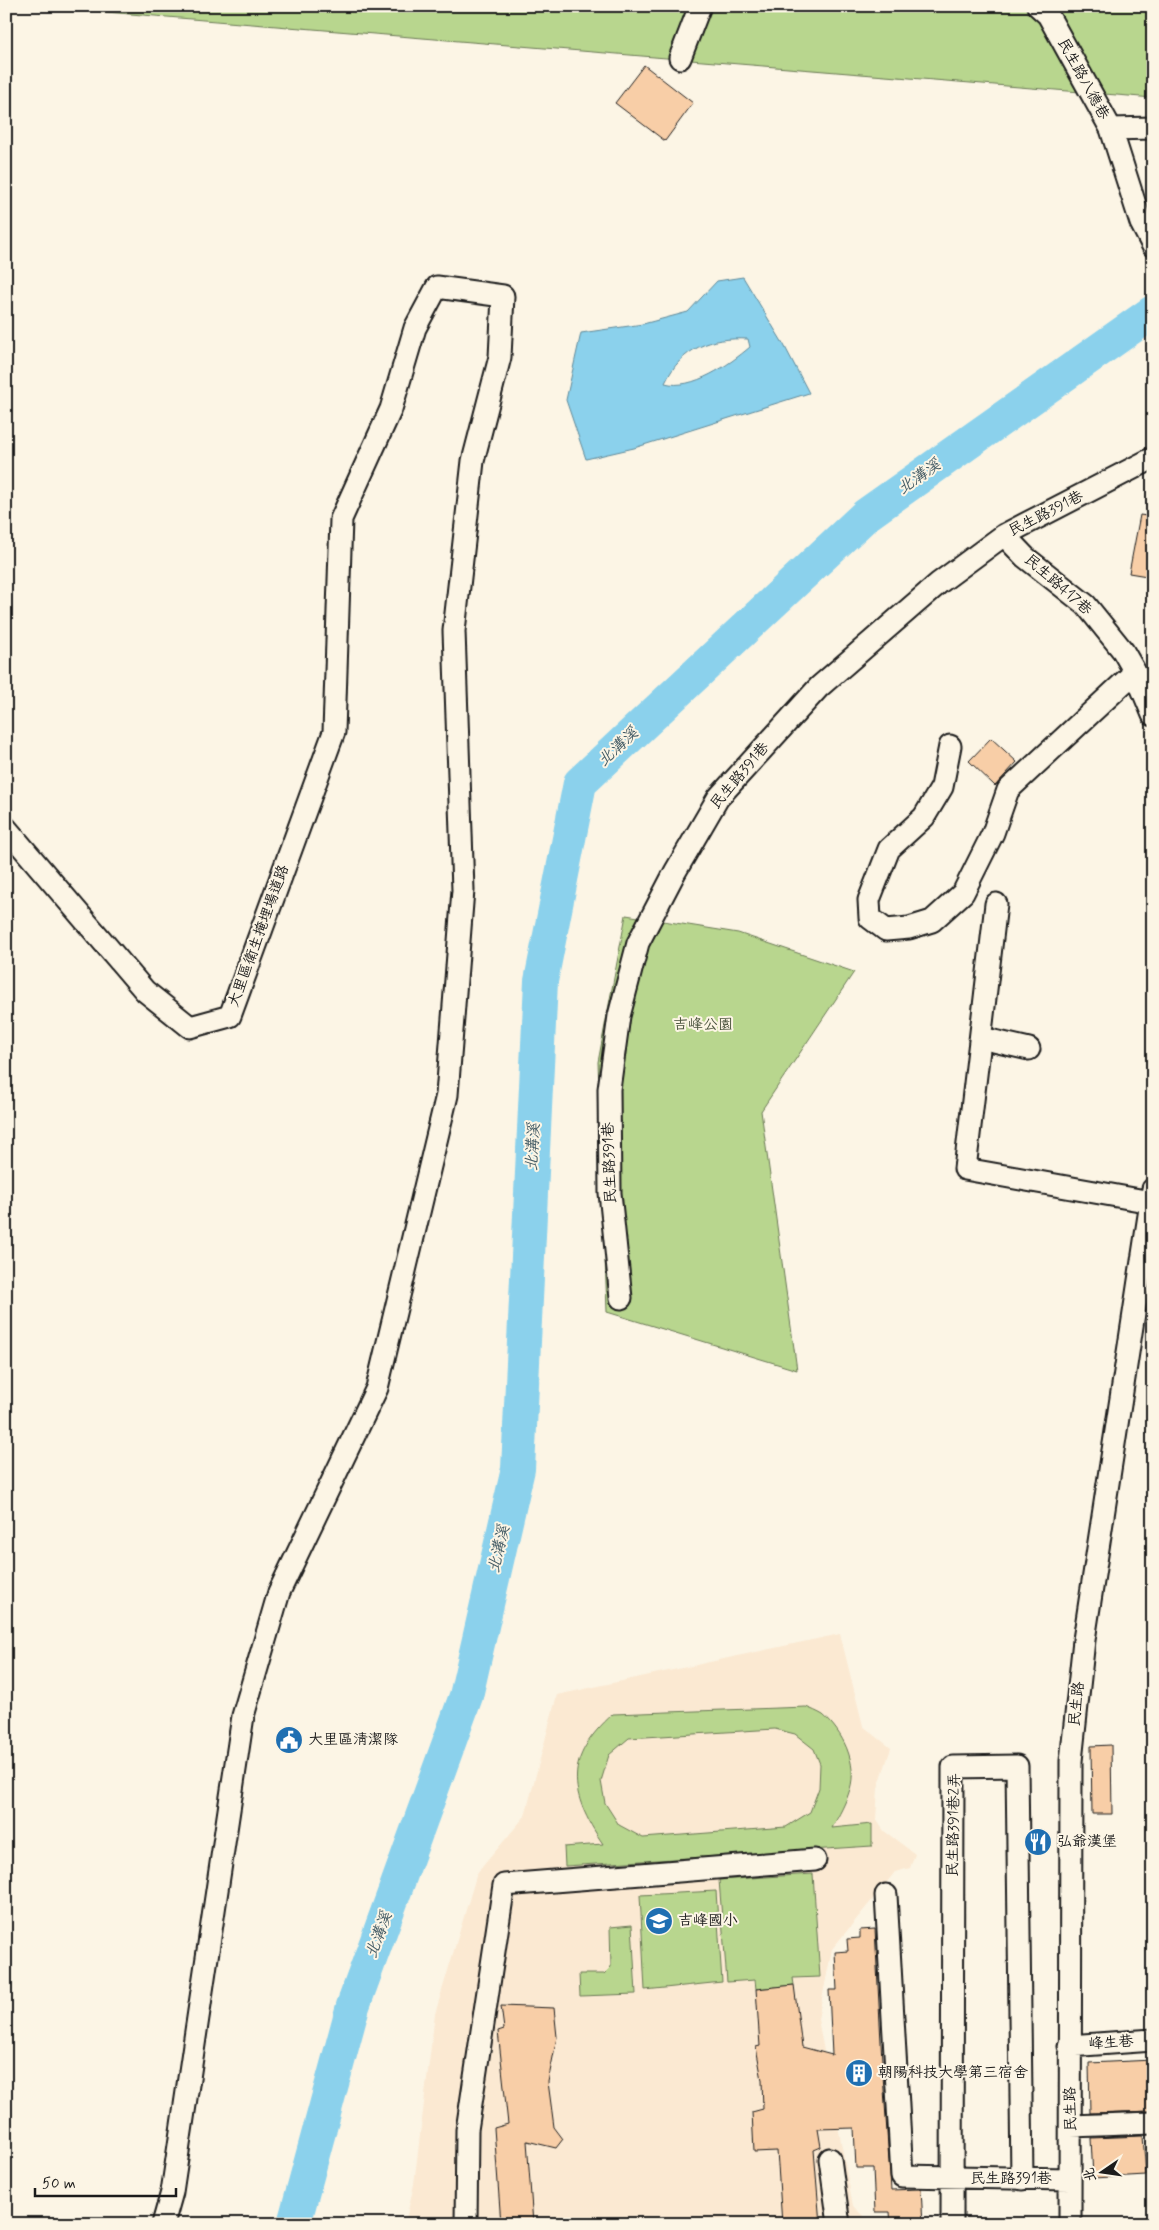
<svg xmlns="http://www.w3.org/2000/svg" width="1159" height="2230" font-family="Mynerve,'LXGW WenKai TC',sans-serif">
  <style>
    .built { fill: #fbe9d2 }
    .green { fill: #b8d68e; stroke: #6a7955; fill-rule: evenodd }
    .water { fill: #8bd1ec; stroke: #5f8999; fill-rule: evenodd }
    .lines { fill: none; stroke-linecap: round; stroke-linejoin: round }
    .river { stroke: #8bd1ec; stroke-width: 34 }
    .building { fill: #f8cea7; stroke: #1c1c1c }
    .minor-casing { stroke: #1c1c1c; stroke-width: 25 }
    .minor { stroke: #fcf5e5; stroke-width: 21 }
    .labels { text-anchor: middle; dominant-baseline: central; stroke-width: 4; stroke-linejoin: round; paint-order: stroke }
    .street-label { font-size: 15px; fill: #1c1c1c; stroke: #fcf5e5 }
    .park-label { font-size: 15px; fill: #4b543e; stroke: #fcf5e5 }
    .poi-label { font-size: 15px; fill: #1c1c1c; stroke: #fcf5e5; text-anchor: start }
    .water-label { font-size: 16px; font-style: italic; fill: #435b65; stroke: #fcf5e5 }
  </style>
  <rect width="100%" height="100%" fill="#fcf5e5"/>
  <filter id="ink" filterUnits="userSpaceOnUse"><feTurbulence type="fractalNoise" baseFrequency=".02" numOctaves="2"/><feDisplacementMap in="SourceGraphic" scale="10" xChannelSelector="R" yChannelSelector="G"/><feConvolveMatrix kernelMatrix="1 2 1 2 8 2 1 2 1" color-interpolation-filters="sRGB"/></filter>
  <g filter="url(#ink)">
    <!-- built -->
    <path class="built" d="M840,1634L863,1726L891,1748L878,1788L876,1819L884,1831L915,1854L910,1868L895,1872L832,1949L818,2019L853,2206L871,2224H405L414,2184L435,2014L477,1873L525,1816L557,1695Z"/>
    <!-- green -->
    <path class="green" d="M33,6H1153V98Z
      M626,915L738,933L854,972L761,1111L797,1370L607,1312L598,1062Z
      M806,1707C811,1709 818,1712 823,1715C843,1732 858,1764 850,1789C846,1803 839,1815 832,1828L872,1824V1846L565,1866L564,1847L603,1844C568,1792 564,1758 613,1714ZM775,1729L795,1734L814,1749L820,1764L819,1788L810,1812L786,1827L643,1838L619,1825L605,1803L601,1781L609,1755L629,1738Z
      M813,1874L820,1977L793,1978L794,1985L756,1989L755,1980L727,1982L719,1880Z
      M716,1891L722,1982L645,1990L640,1895Z
      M632,1925L636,1994L580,1996L579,1974H604L611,1967L610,1927Z"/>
    <!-- water -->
    <path class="water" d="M743,277L784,345L809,393L634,448L586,459L566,400L581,333L643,324L688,312L717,281ZM748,339L750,347C730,364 692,391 665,383C681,348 711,337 748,339Z"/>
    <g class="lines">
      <!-- river -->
      <path class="river" d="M294,2224L353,2006L466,1696L518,1469L541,981L580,783L866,515L1153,312"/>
    </g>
    <!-- building -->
    <path class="building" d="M644,65L693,103L665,141L615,103Z
      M1140,515L1153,517V577L1129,573Z
      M991,738L1017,762L995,786L969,761Z
      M1111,1745L1112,1814H1092L1091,1746Z
      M875,1929L882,2061L891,2190L921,2189L923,2224H891L890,2212H875L873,2168H856L854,2128L818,2129L821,2147L814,2150L820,2224H782L777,2151L754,2152L752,2112L763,2109L762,2080L756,2047L760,2046L756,1989L794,1985L802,2047L832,2055L829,1990H837L835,1952L848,1951L847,1939L860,1938V1930Z
      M501,2006L554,2008L557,2037L548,2082L554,2127L563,2139L556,2148L527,2141L533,2224H501L494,2128L508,2124L498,2031L504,2029Z
      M1153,2060V2111L1090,2113L1089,2063Z
      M1143,2136L1146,2175L1093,2178L1091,2138Z"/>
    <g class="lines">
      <!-- minor casing -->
      <g class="minor-casing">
        <path id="minor" d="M1038,6L1048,15L1111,129L1141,223L1153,246
          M680,58L700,6
          M1111,129L1153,128
          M1004,535L1025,557L1086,605L1123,651L1135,672L1153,715
          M950,746L942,787L924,817L889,849L869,900L870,918L886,930L909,928L932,921L963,893L993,833L1008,790L1135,672
          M6,828L145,991L190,1027L230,1016L334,732L341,519L391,409L415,328L437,287L503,296L500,357L473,461L454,631L463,890L447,1095L377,1388L279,1592L243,1716L172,2192L163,2224
          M996,904L965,1169L1151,1202
          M981,1038L1029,1049
          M621,1298L610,1193L609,1089L619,1016L638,943L675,872L718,798L819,687L939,583L1004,535L1153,458
          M886,1895L902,2176L1070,2179
          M1069,2046L1153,2040
          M1071,2126L1153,2123
          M830,2159L839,2224
          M466,2224L467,2130L504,1885L815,1860
          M952,2224L953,1767L1017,1766L1022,2179
          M1070,2224L1071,1761L1084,1640L1153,1189"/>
      </g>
      <!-- minor -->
      <use href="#minor" class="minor"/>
    </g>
  </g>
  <!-- icons -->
  <defs>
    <g id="civic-disc" transform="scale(1.4375)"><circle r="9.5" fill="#1f6fb2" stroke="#fcf5e5"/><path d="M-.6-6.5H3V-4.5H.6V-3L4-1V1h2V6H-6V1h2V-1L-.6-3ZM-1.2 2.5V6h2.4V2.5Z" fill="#fff"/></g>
    <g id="restaurant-disc" transform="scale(1.4375)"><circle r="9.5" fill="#1f6fb2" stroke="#fcf5e5"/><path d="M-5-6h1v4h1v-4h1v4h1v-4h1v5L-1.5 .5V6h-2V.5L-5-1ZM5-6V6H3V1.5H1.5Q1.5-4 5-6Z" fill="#fff"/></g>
    <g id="school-disc" transform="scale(1.4375)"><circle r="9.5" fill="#1f6fb2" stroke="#fcf5e5"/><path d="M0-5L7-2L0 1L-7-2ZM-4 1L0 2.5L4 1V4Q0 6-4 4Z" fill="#fff"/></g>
    <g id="building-disc" transform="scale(1.4375)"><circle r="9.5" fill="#1f6fb2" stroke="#fcf5e5"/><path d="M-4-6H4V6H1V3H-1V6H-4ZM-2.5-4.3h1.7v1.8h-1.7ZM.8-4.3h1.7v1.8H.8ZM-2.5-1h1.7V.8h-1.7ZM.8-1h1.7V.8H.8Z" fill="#fff"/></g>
  </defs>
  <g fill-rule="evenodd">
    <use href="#civic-disc" x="289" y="1740"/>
    <use href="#restaurant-disc" x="1038" y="1842"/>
    <use href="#school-disc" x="659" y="1921"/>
    <use href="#building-disc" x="859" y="2073"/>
  </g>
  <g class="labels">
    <!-- street labels -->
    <g class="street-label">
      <text transform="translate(1083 79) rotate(61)">民生路八德巷</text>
      <text transform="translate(1046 514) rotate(-27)">民生路391巷</text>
      <text transform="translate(1058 585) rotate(41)">民生路417巷</text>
      <text transform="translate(740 776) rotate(-50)">民生路391巷</text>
      <text transform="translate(259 936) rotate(-70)">大里區衛生掩埋場道路</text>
      <text transform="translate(610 1163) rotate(-92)">民生路391巷</text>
      <text transform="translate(1077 1704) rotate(-84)">民生路</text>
      <text transform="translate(954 1825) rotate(-89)">民生路391巷2弄</text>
      <text transform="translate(1111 2043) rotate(-4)">峰生巷</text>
      <text transform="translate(1071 2109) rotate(-91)">民生路</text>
      <text x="1011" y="2179">民生路391巷</text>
    </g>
    <!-- park labels -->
    <g class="park-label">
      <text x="703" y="1025">吉峰公園</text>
    </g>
    <!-- poi labels -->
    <g class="poi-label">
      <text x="308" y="1740">大里區清潔隊</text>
      <text x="1057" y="1842">弘爺漢堡</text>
      <text x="678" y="1921">吉峰國小</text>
      <text x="878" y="2073">朝陽科技大學第三宿舍</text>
    </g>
    <!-- water labels -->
    <g class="water-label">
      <text transform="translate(919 477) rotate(-35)">北溝溪</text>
      <text transform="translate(618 747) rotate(-43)">北溝溪</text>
      <text transform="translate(533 1147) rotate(-87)">北溝溪</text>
      <text transform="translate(499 1549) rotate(-77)">北溝溪</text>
      <text transform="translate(379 1935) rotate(-70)">北溝溪</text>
    </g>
  </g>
  <!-- margin -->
  <rect width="1159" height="2230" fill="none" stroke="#fcf5e5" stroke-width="25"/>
  <rect x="12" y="12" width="1134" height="2205" fill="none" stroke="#1c1c1c" stroke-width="2" filter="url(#ink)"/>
  <!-- north arrow -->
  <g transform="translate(1102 2172) rotate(257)" stroke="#fcf5e5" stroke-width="4" paint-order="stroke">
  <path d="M0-4L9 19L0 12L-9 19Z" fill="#1c1c1c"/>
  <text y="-8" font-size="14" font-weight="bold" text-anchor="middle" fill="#1c1c1c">北</text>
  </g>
  <!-- scale -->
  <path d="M35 2188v8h141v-8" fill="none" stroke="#1c1c1c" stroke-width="2.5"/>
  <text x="42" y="2188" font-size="15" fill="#1c1c1c" stroke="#fcf5e5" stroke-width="4" paint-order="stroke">50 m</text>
</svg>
